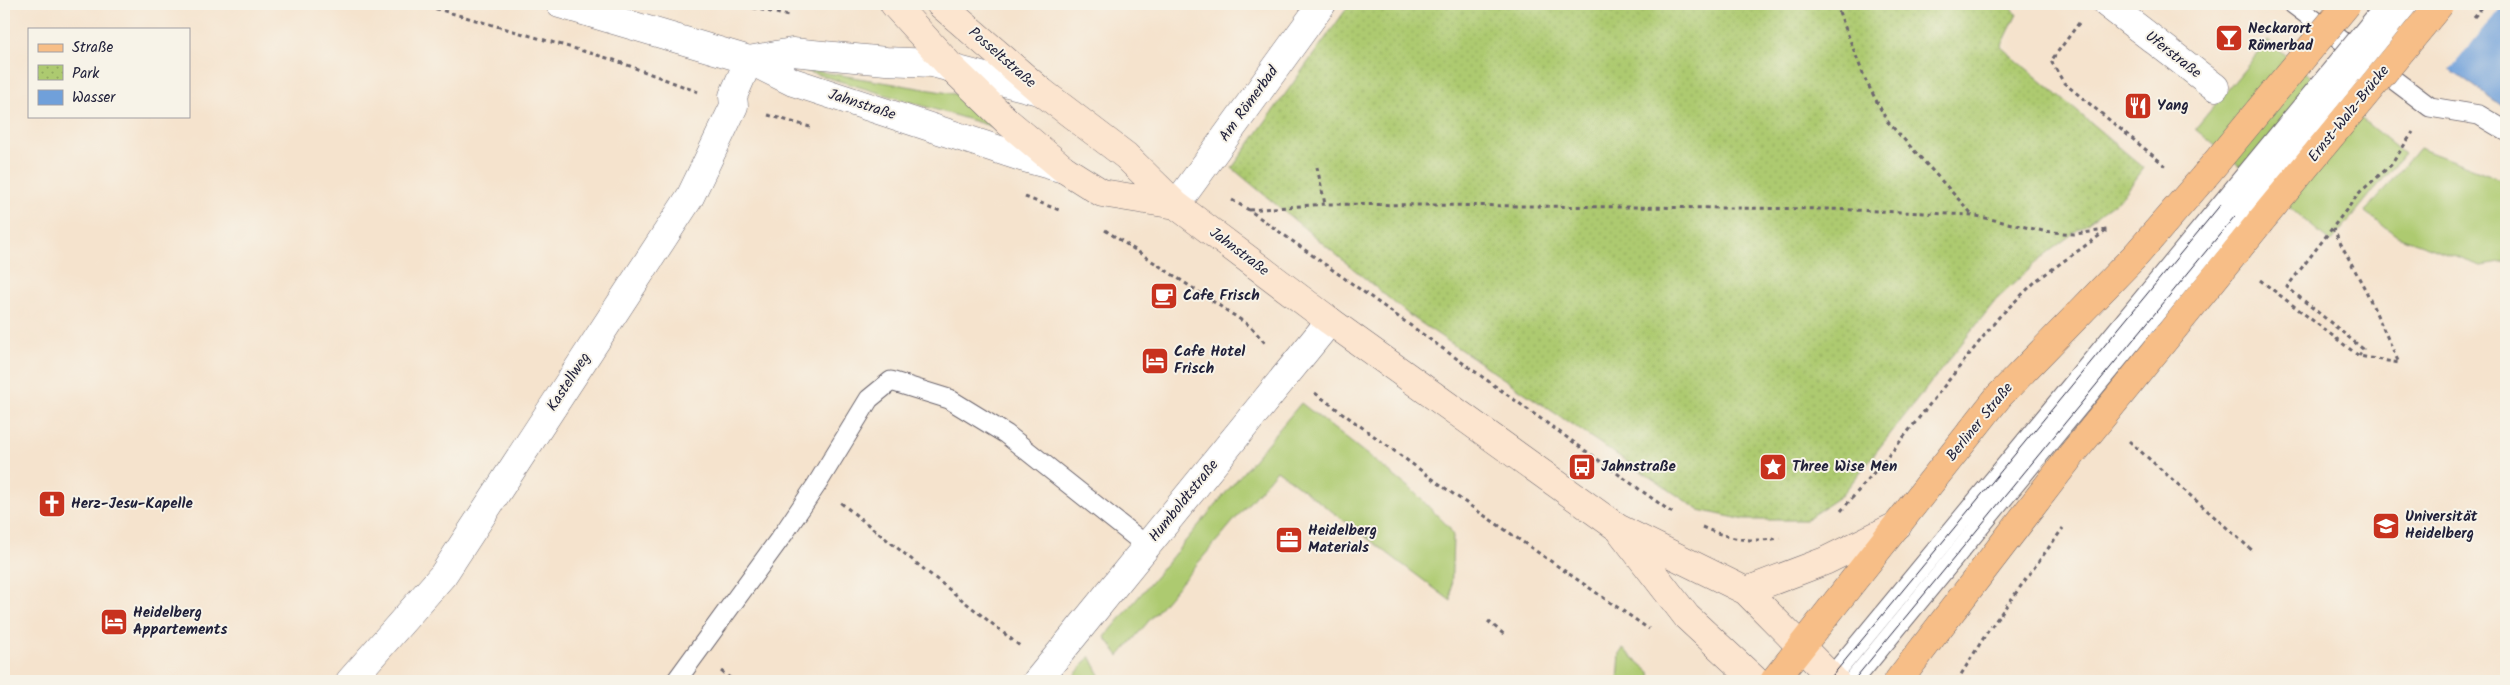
<svg xmlns="http://www.w3.org/2000/svg" width="2510" height="685" font-family="Kalam,sans-serif">
  <style>
    .green { fill: #adca70; stroke: #687656 }
    .park { fill: url(#park-dots); stroke: #687656 }
    .water { fill: #70a0da; stroke: #49618a }
    .pier { fill: #f5e3cd }
    .lines { fill: none; stroke-linecap: round; stroke-linejoin: round }
    .lane-casing { stroke: #6c666e; stroke-width: 21 }
    .street-casing { stroke: #6c666e; stroke-width: 29 }
    .secondary-casing { stroke: #6c666e; stroke-width: 29 }
    .primary-casing { stroke: #6c666e; stroke-width: 29 }
    .path { stroke: #6c666e; stroke-width: 3; stroke-dasharray: 4 4; stroke-linecap: butt }
    .lane { stroke: #fff; stroke-width: 19 }
    .street { stroke: #fff; stroke-width: 28 }
    .secondary { stroke: #fce5cf; stroke-width: 28 }
    .primary { stroke: #f7be87; stroke-width: 28 }
    .tram { stroke: #22223b; stroke-width: 1 }
    .lane-bridge-casing { stroke: #6c666e; stroke-width: 21; stroke-linecap: butt }
    .primary-bridge-casing { stroke: #6c666e; stroke-width: 29; stroke-linecap: butt }
    .path-bridge { stroke: #6c666e; stroke-width: 3; stroke-dasharray: 4 4; stroke-linecap: butt }
    .lane-bridge { stroke: #fff; stroke-width: 19 }
    .primary-bridge { stroke: #f7be87; stroke-width: 28 }
    .labels { text-anchor: middle; dominant-baseline: central; stroke-width: 4; stroke-linejoin: round; paint-order: stroke }
    .poi-label { font-size: 15px; font-weight: bold; fill: #22223b; stroke: #f7f3e8; text-anchor: start }
    .street-label { font-size: 15px; fill: #22223b; stroke: #f7f3e8 }
  </style>
  <defs>
    <pattern id="park-dots" width="8" height="8" patternUnits="userSpaceOnUse" patternTransform="scale(1.25)"><rect width="8" height="8" fill="#adca70"/><path d="M2 2h.1M6 6h.1" fill="none" stroke="#95ad62" stroke-width="1.8" stroke-linecap="round"/></pattern>
  </defs>
  <rect width="100%" height="100%" fill="#f7f3e8"/>
  <filter id="ink" filterUnits="userSpaceOnUse"><feTurbulence type="fractalNoise" baseFrequency=".02" numOctaves="2"/><feDisplacementMap in="SourceGraphic" scale="10" xChannelSelector="R" yChannelSelector="G"/><feConvolveMatrix kernelMatrix="1 2 1 2 8 2 1 2 1" color-interpolation-filters="sRGB"/></filter>
  <filter id="wash" filterUnits="userSpaceOnUse"><feTurbulence type="fractalNoise" baseFrequency=".0096" numOctaves="4" result="noise"/><feDisplacementMap in="SourceGraphic" scale="20" xChannelSelector="R" yChannelSelector="G"/><feGaussianBlur stdDeviation="1.12" result="paint"/><feColorMatrix in="noise" values="0 0 0 0 0 0 0 0 0 0 0 0 0 0 0 0 0 1.4 0 .05"/><feComposite in="paint" operator="in"/></filter>
  <g filter="url(#wash)">
    <rect width="100%" height="100%" fill="#f5e3cd"/>
    <!-- green -->
    <path class="green" d="M2268,41L2404,154L2331,242L2195,129Z
      M792,67L961,95L994,127Z
      M2419,148L2506,181V262L2481,266L2397,236L2365,212Z
      M1301,403L1412,490L1449,527L1453,536L1451,601L1277,470L1119,656L1105,637Z
      M1623,649L1650,672L1651,681H1618L1620,653Z
      M1090,656L1101,677L1096,681H1070Z"/>
    <!-- park -->
    <path class="park" d="M1350,4H2009L2017,14L2001,47L2144,168L2123,196L2047,253L1996,300L1842,495L1805,520H1745L1699,510L1409,315L1232,168Z"/>
    <!-- water -->
    <path class="water" d="M2360,4H2506V109L2502,106Z"/>
    <!-- pier -->
    <path class="pier" d="M2358,4H2504L2449,71Z"/>
  </g>
  <g filter="url(#ink)">
    <g class="lines">
      <!-- lane casing -->
      <g class="lane-casing">
        <path id="lane" d="M2293,4L2430,107L2479,115L2506,131
          M676,681L784,533L817,484L869,399L891,381L949,399L1006,434L1147,546
          M1828,681L2227,197
          M1853,681L2241,209"/>
      </g>
      <!-- street casing -->
      <g class="street-casing">
        <path id="street" d="M560,4L749,60L793,82L1021,157L1064,169
          M2107,4L2215,87
          M749,60L792,52L886,61L932,63L1042,92
          M1176,205L1322,4
          M350,681L443,575L690,197L734,106L733,96L749,60
          M1037,681L1330,321"/>
      </g>
      <!-- secondary casing -->
      <g class="secondary-casing">
        <path id="secondary" d="M894,4L952,68L1008,122L1064,169L1102,193L1176,205
          M940,4L1042,92L1126,156L1176,205L1330,321L1618,528L1746,591L1835,681
          M1622,533L1687,617L1756,681
          M1746,591L1825,561L1898,525"/>
      </g>
      <!-- primary casing -->
      <g class="primary-casing">
        <path id="primary" d="M1774,681L1999,396L2136,255L2203,178
          M1898,681L2069,458L2259,223"/>
      </g>
      <!-- path -->
      <path class="path" d="M420,4L614,60L698,92
        M737,4L788,16
        M1836,4L1865,79L1887,121L1972,214
        M2079,23L2051,61L2064,83L2167,167
        M768,115L810,127
        M1317,167L1325,204
        M1025,197L1059,210
        M1232,200L1249,210L1674,514
        M1249,210L1325,204L1829,209L1972,215L2043,231L2074,234L2107,230
        M1105,230L1250,326L1267,345
        M2260,280L2359,356L2399,363L2366,291L2333,229
        M2359,356L2363,349L2287,287L2360,192L2391,165L2413,132
        M1315,393L1456,496L1649,629
        M2129,441L2254,552
        M841,503L1020,646
        M1841,511L1895,448L1999,317L2037,280L2106,231
        M1702,527C1730,539 1749,543 1780,538
        M1488,621L1506,636
        M721,671L734,681
        M1957,681L1986,634L2063,528"/>
      <!-- lane -->
      <use href="#lane" class="lane"/>
      <!-- street -->
      <use href="#street" class="street"/>
      <!-- secondary -->
      <use href="#secondary" class="secondary"/>
      <!-- primary -->
      <use href="#primary" class="primary"/>
      <!-- tram -->
      <path class="tram" d="M1828,681L2386,4
        M1853,681L2409,4"/>
      <!-- lane-bridge casing -->
      <g class="lane-bridge-casing">
        <path id="lane-bridge" d="M2227,197L2386,4
          M2241,209L2409,4"/>
      </g>
      <!-- primary-bridge casing -->
      <g class="primary-bridge-casing">
        <path id="primary-bridge" d="M2203,178L2347,4
          M2259,223L2440,4"/>
      </g>
      <!-- path-bridge -->
      <path class="path-bridge" d="M2474,17L2485,4"/>
      <!-- lane-bridge -->
      <use href="#lane-bridge" class="lane-bridge"/>
      <!-- primary-bridge -->
      <use href="#primary-bridge" class="primary-bridge"/>
    </g>
  </g>
  <!-- icons -->
  <defs>
    <g id="bar-square" transform="scale(1.4375)"><rect x="-9" y="-9" width="18" height="18" rx="4" fill="#c8321e" stroke="#f7f3e8"/><path d="M-6-5H6L.8 .8V4.5H3.5V6h-7V4.5H-.8V.8Z" fill="#fff"/></g>
    <g id="restaurant-square" transform="scale(1.4375)"><rect x="-9" y="-9" width="18" height="18" rx="4" fill="#c8321e" stroke="#f7f3e8"/><path d="M-5-6h1v4h1v-4h1v4h1v-4h1v5L-1.5 .5V6h-2V.5L-5-1ZM5-6V6H3V1.5H1.5Q1.5-4 5-6Z" fill="#fff"/></g>
    <g id="cafe-square" transform="scale(1.4375)"><rect x="-9" y="-9" width="18" height="18" rx="4" fill="#c8321e" stroke="#f7f3e8"/><path d="M-5.5-4.5H6V0H3Q3 3.5 0 3.5H-2.5Q-5.5 3.5-5.5 0ZM3-3.2v2h1.7v-2ZM-6 4.5H4V6H-6Z" fill="#fff"/></g>
    <g id="hotel-square" transform="scale(1.4375)"><rect x="-9" y="-9" width="18" height="18" rx="4" fill="#c8321e" stroke="#f7f3e8"/><path d="M-6-4.5h1.5V1H6V5H4.5V3h-9V5H-6ZM-4 0a1.8 1.8 0 1 1 3.6 0ZM.5 0V-2.5h3Q6-2.5 6 0Z" fill="#fff"/></g>
    <g id="bus-square" transform="scale(1.4375)"><rect x="-9" y="-9" width="18" height="18" rx="4" fill="#c8321e" stroke="#f7f3e8"/><path d="M-5-6H5V4H4V6H2V4H-2V6H-4V4H-5ZM-3.5-4V0h7V-4ZM-3.5 1.2v1.5H-2V1.2ZM2 1.2v1.5H3.5V1.2Z" fill="#fff"/></g>
    <g id="sight-square" transform="scale(1.4375)"><rect x="-9" y="-9" width="18" height="18" rx="4" fill="#c8321e" stroke="#f7f3e8"/><path d="M0-6L1.8-2.2L6-1.7L2.9 1.2L3.7 5.4L0 3.3L-3.7 5.4L-2.9 1.2L-6-1.7L-1.8-2.2Z" fill="#fff"/></g>
    <g id="church-square" transform="scale(1.4375)"><rect x="-9" y="-9" width="18" height="18" rx="4" fill="#c8321e" stroke="#f7f3e8"/><path d="M-1.2-6h2.4v3.5h3.3v2.4h-3.3V6h-2.4V-.1h-3.3v-2.4h3.3Z" fill="#fff"/></g>
    <g id="university-square" transform="scale(1.4375)"><rect x="-9" y="-9" width="18" height="18" rx="4" fill="#c8321e" stroke="#f7f3e8"/><path d="M0-5L7-2L0 1L-7-2ZM-4 1L0 2.5L4 1V4Q0 6-4 4Z" fill="#fff"/></g>
    <g id="office-square" transform="scale(1.4375)"><rect x="-9" y="-9" width="18" height="18" rx="4" fill="#c8321e" stroke="#f7f3e8"/><path d="M-6-3h4V-5.5h4V-3h4V5H-6ZM-1-4.5V-3h2v-1.5ZM-6 0V1H6V0Z" fill="#fff"/></g>
  </defs>
  <g fill-rule="evenodd">
    <use href="#bar-square" x="2229" y="38"/>
    <use href="#restaurant-square" x="2138" y="106"/>
    <use href="#cafe-square" x="1164" y="296"/>
    <use href="#hotel-square" x="1155" y="361"/>
    <use href="#bus-square" x="1582" y="467"/>
    <use href="#sight-square" x="1773" y="467"/>
    <use href="#church-square" x="52" y="504"/>
    <use href="#university-square" x="2386" y="526"/>
    <use href="#office-square" x="1289" y="540"/>
    <use href="#hotel-square" x="114" y="622"/>
  </g>
  <g class="labels">
    <!-- poi labels -->
    <g class="poi-label">
      <text x="2248" y="29">Neckarort<tspan x="2248" dy="17">Römerbad</tspan></text>
      <text x="2157" y="106">Yang</text>
      <text x="1183" y="296">Cafe Frisch</text>
      <text x="1174" y="352">Cafe Hotel<tspan x="1174" dy="17">Frisch</tspan></text>
      <text x="1601" y="467">Jahnstraße</text>
      <text x="1792" y="467">Three Wise Men</text>
      <text x="71" y="504">Herz-Jesu-Kapelle</text>
      <text x="2405" y="517">Universität<tspan x="2405" dy="17">Heidelberg</tspan></text>
      <text x="1308" y="531">Heidelberg<tspan x="1308" dy="17">Materials</tspan></text>
      <text x="133" y="613">Heidelberg<tspan x="133" dy="17">Appartements</tspan></text>
    </g>
    <!-- street labels -->
    <g class="street-label">
      <text transform="translate(2173 55) rotate(38)">Uferstraße</text>
      <text transform="translate(1002 58) rotate(41)">Posseltstraße</text>
      <text transform="translate(1249 104) rotate(-54)">Am Römerbad</text>
      <text transform="translate(862 105) rotate(18)">Jahnstraße</text>
      <text transform="translate(2349 114) rotate(-51)">Ernst-Walz-Brücke</text>
      <text transform="translate(1239 252) rotate(37)">Jahnstraße</text>
      <text transform="translate(569 382) rotate(-57)">Kastellweg</text>
      <text transform="translate(1980 422) rotate(-51)">Berliner Straße</text>
      <text transform="translate(1184 501) rotate(-51)">Humboldtstraße</text>
    </g>
  </g>
  <!-- margin -->
  <rect width="2510" height="685" fill="none" stroke="#f7f3e8" stroke-width="20"/>
  <!-- legend -->
  <rect x="28" y="28" width="162" height="90" fill="#f7f3e8" stroke="#a29fa3"/>
  <rect x="38" y="44" width="25" height="8" fill="#f7be87" stroke="#a29fa3"/>
  <text x="72" y="52" font-size="15" fill="#22223b">Straße</text>
  <rect x="38" y="65" width="25" height="15" fill="url(#park-dots)" stroke="#a29fa3"/>
  <text x="72" y="78" font-size="15" fill="#22223b">Park</text>
  <rect x="38" y="90" width="25" height="15" fill="#70a0da" stroke="#a29fa3"/>
  <text x="72" y="102" font-size="15" fill="#22223b">Wasser</text>
</svg>
